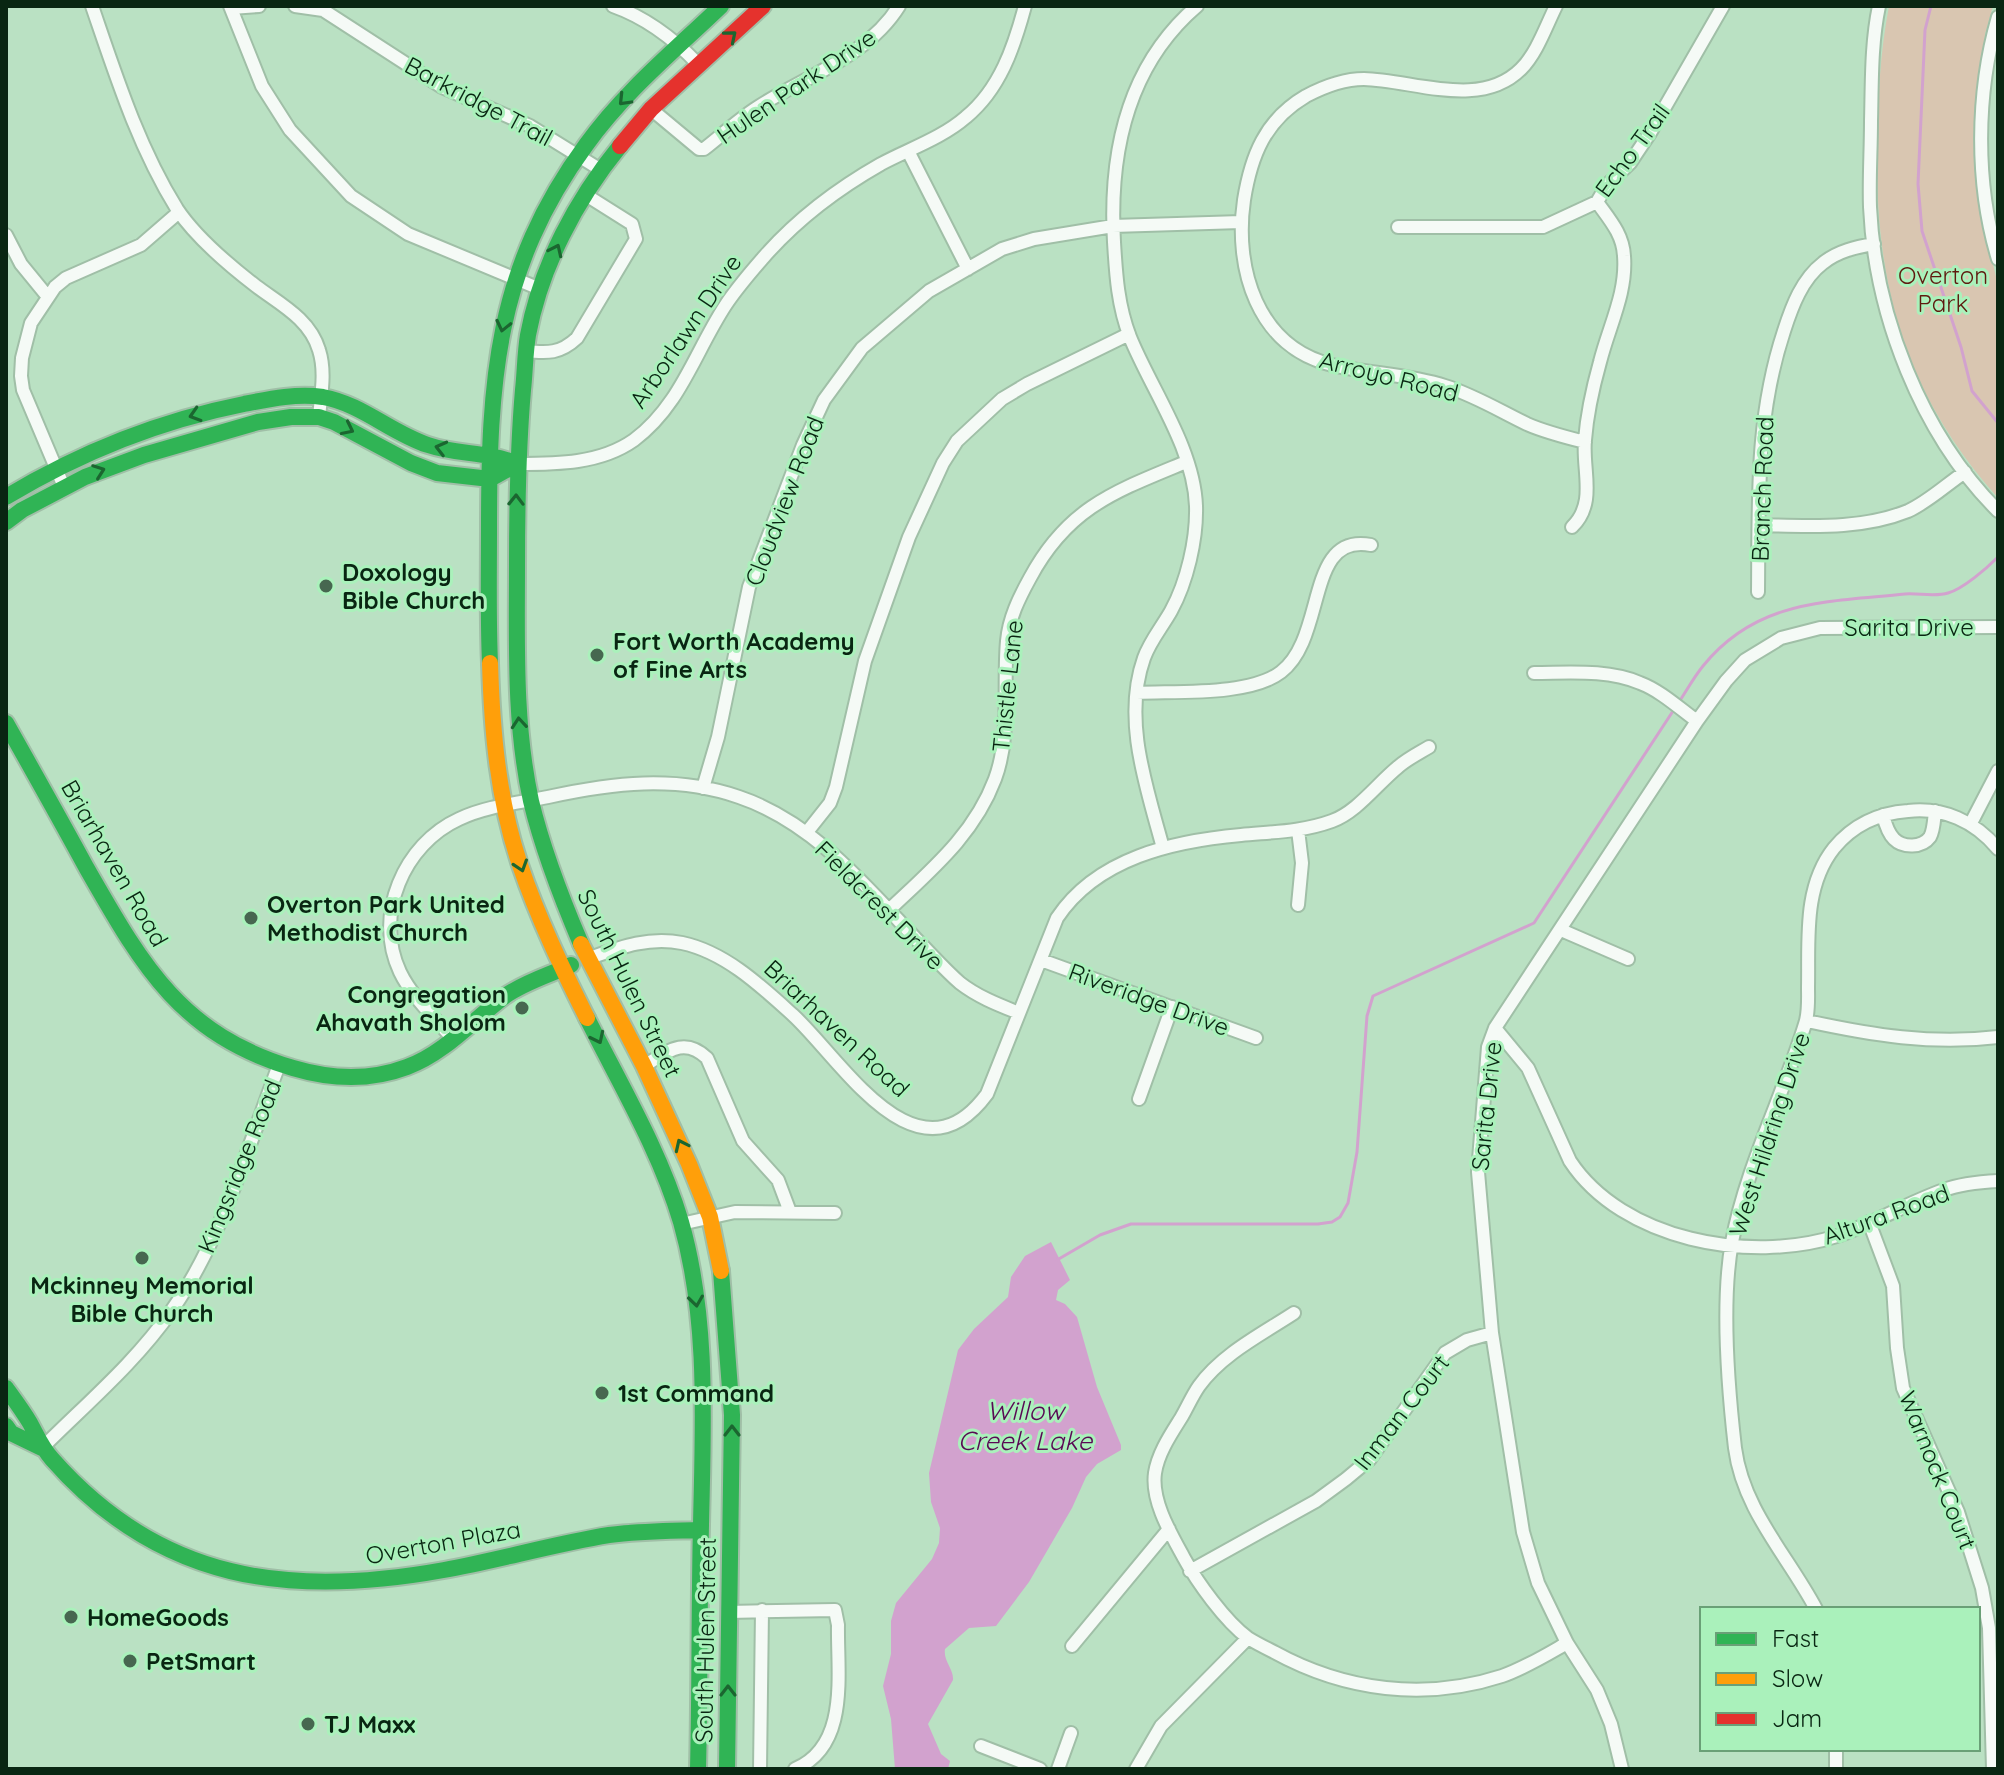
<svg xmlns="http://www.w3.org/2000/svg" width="2004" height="1775" font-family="Quicksand,sans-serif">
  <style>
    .green { fill: #d9c6b1 }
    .water { fill: #d2a2ce }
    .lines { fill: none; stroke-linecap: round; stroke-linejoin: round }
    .stream { stroke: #d2a2ce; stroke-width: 3 }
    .street-casing { stroke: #a0bfa7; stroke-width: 16 }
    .fast-casing { stroke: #a0bfa7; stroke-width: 20 }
    .slow-casing { stroke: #a0bfa7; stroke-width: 20 }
    .jam-casing { stroke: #a0bfa7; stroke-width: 20 }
    .street { stroke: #f5faf6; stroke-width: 12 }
    .fast { stroke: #30b455; stroke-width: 16 }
    .slow { stroke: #ff9f0a; stroke-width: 16 }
    .jam { stroke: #e5322d; stroke-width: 16 }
    .oneway { stroke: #1b6630 }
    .poi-dot { fill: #476750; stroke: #aaf1bb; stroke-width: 3 }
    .labels { text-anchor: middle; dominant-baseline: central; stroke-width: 6; stroke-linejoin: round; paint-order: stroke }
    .street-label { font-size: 24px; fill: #092612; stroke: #aaf1bb }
    .park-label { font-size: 24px; fill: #5f190f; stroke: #aaf1bb }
    .poi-label { font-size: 24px; font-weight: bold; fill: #092612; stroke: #aaf1bb; text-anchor: start }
    .water-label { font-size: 26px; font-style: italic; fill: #590954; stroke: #aaf1bb }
  </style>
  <rect width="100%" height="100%" fill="#bae1c3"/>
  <!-- green -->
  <path class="green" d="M1889,6H1993L1985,34L1975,147L1978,202L1998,285V498C1904,392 1875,285 1877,145C1878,98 1880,53 1889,6Z"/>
  <!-- water -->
  <path class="water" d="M1051,1242L1070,1280L1058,1290L1056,1300L1065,1304L1077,1317L1097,1387L1121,1445V1450L1097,1464L1086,1477L1072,1508L1029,1582L996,1626L969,1628L945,1649C943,1661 954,1669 953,1680L928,1724L941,1754L950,1761L948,1769H895L891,1719L883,1686L891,1654V1621L896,1603L932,1559L939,1543L940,1528L931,1502L929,1473L958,1350L974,1329L1008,1297L1011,1277L1025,1256Z"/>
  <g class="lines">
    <!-- stream -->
    <path class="stream" d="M1931,6L1925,30L1918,184L1922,231L1961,347L1972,391L1998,423
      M1679,702C1687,690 1694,677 1703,666C1757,599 1828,602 1905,594C1918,593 1936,597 1948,593C1963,589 1987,568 1998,557
      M1057,1260L1100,1235L1131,1224H1318L1332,1222L1340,1217L1348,1203L1357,1152L1367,1016L1373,996L1534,923L1675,708"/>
    <!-- street casing -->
    <g class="street-casing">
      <path id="street" d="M92,6C116,76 138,146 177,209C195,236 230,266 256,286C280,304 310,319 319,350C326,372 321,395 319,417
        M230,6L262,86L290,130L351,196L408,234L540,289
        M295,6L323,10L442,87L530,126L601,170
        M613,6C647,18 674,39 698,64
        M1556,6C1546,26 1537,53 1521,69C1480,110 1413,80 1364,79C1344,79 1323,87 1306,96C1265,120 1251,156 1244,200C1234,268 1257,347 1332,365C1370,374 1408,374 1445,386C1474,395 1500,411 1527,424C1545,432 1565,437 1585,442
        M1879,6C1871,44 1872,83 1871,121C1871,150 1869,179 1870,207C1875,315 1921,434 1998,511
        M231,8L259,6
        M1998,17C1976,93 1975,183 1998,259
        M651,109L699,149H704C722,135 739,119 758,107C806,76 868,56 899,6
        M908,151L968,269
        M1398,227H1543L1597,202L1607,185L1630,163L1650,133L1723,6
        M6,235L21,264L48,297
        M525,351C548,353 560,354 577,338L636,239L632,224L586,195
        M517,464C557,464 600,464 634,440C680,406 695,352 725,306C736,289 750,273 763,258C796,220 837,189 881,164C909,149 942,138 966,117C1000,89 1014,47 1025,6
        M64,487L23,390L21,376L22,358L31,323L55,287L66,278L141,245L179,212
        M1759,525C1809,526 1861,530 1908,511C1928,502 1947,484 1965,472
        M1572,527C1597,503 1582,470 1585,440C1587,414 1593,387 1600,362C1609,326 1627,293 1624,256C1623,234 1609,219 1597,202
        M1758,592C1759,501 1755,419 1784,331C1792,306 1802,279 1823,263C1838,251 1856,247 1874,244
        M1534,673C1568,673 1607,669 1640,683C1661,691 1679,708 1697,721
        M1137,693C1177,691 1250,696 1281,672C1327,637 1305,532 1371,545
        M703,788L718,737L749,587L803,445L824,400L862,348L929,291L1002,249L1034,239L1113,226L1241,222
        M1883,815C1885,823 1888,833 1894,839C1903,848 1922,848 1930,837C1934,830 1934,819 1935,811
        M1971,823L1998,771
        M1298,830L1302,863L1298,905
        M807,832L830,803L836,787L865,661L909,537L943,463L957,441L1002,399L1027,384L1129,334
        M1163,848C1147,788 1122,720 1144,658C1150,641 1162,627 1171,611C1187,582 1197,539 1196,506C1194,448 1151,389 1130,337C1118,306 1116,276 1114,242C1109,154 1127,66 1197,6
        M889,910C931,870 974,835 995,779C1011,736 1003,686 1007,641C1009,618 1019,598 1030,578C1068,507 1116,491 1186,462
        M1561,930L1628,959
        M587,959C618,948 648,936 682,943C725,952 761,986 793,1015C842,1060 917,1189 987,1094L1057,918C1097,858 1173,841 1241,835C1271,832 1302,832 1332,821C1357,812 1377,784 1398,767C1407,759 1419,753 1429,747
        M1041,960L1256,1038
        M1807,1021C1871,1035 1932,1045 1998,1037
        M1495,1028L1528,1068L1570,1161C1622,1240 1750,1264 1837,1236C1873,1224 1907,1203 1944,1190C1960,1184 1980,1182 1998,1181
        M453,1039C435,1018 412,997 400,972C373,915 404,844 459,819C486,806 519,803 548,797C612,783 675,775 739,797C813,822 865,885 917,940C931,954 945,970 960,983C978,997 999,1005 1019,1013
        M644,1066C667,1052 684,1036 707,1058L743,1141L778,1180L790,1212
        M1139,1099L1172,1007
        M1869,1222L1893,1286L1897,1348L1903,1388L1958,1512L1982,1588L1989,1628L1993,1769
        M681,1224L735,1212L835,1213
        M1294,1313C1262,1334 1222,1354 1199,1386C1192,1396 1187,1408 1181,1418C1171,1434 1158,1453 1155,1473C1151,1501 1171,1534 1184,1558C1197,1582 1225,1621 1248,1638C1256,1643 1266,1648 1274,1652C1345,1691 1425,1701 1502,1676C1525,1668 1546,1655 1567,1643
        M42,1448C86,1404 136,1362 172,1310C222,1239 248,1146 279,1065
        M1190,1571L1316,1501L1346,1479L1370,1459L1445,1353L1467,1340L1492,1333
        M1816,1609C1788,1556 1743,1510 1735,1448C1728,1387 1721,1302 1732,1242C1746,1167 1783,1096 1805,1024C1809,1013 1808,999 1808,987C1809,940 1803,887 1834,848C1853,825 1879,813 1908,811C1943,807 1975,821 1998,849
        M728,1612L835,1610L838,1625C837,1673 850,1746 795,1769
        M1072,1646L1169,1529
        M981,1746L1040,1769
        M760,1769L762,1610
        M1058,1769L1071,1733
        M1136,1769L1161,1726L1248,1638
        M1622,1769L1611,1724L1597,1690L1567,1643L1538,1583L1523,1532L1492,1333L1478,1172L1488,1047L1495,1028L1697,721L1726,681L1745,660L1781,638L1820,628L1998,627
        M1836,1769V1749"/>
    </g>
    <!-- fast casing -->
    <g class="fast-casing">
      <path id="fast" d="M6,497C81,452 158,421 244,404C269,399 297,393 323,397C362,404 391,433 428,445C457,455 488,451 517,464
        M6,522L22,510L85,477L144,455L258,422L291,417H319L334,422L411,463L437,473L490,479L517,464
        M490,663C488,619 489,575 489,530C489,382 495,269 586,145C624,92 674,51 721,6
        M6,723C33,771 60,819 86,867C141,963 179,1034 293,1068C330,1079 370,1081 407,1067C445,1053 473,1020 505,996C525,982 549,975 571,965
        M581,944C561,897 543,851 531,801C514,723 517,644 517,565C517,506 518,448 523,390C525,372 525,353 528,335C541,266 576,200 620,146
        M587,1018C620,1084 660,1151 681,1222C709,1320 703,1425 701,1525C699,1607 700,1688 698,1769
        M721,1271L732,1415L727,1769
        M6,1388C14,1399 23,1411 30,1423C37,1436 42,1448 52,1459C160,1582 290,1598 444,1570C499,1560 554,1544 609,1535C640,1531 669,1531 700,1530
        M6,1426L11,1433L42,1448"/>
    </g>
    <!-- slow casing -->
    <g class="slow-casing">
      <path id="slow" d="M490,663C492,731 498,800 520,865C538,918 562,968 587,1018
        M581,944L644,1066L689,1164L710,1217L721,1271"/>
    </g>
    <!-- jam casing -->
    <g class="jam-casing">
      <path id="jam" d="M620,146L651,109L763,6"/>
    </g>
    <!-- street -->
    <use href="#street" class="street"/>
    <!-- fast -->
    <use href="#fast" class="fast"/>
    <!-- slow -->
    <use href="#slow" class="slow"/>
    <!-- jam -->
    <use href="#jam" class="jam"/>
  </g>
  <!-- one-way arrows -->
  <defs><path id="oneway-chevron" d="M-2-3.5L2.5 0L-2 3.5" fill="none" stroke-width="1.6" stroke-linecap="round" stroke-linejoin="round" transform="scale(2)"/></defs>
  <g class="oneway">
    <use href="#oneway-chevron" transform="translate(731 36) rotate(-40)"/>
    <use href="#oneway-chevron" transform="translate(624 100) rotate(134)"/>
    <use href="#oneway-chevron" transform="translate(556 250) rotate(-65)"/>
    <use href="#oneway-chevron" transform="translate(503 326) rotate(103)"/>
    <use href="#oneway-chevron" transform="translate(195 415) rotate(163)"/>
    <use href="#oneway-chevron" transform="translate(348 429) rotate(26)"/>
    <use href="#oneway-chevron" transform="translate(441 448) rotate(-166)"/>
    <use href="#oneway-chevron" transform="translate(99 471) rotate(-20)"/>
    <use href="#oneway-chevron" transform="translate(516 500) rotate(-89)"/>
    <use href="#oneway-chevron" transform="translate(519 723) rotate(-95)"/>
    <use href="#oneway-chevron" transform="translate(521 866) rotate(72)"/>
    <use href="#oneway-chevron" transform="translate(598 1038) rotate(64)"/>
    <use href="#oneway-chevron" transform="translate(681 1145) rotate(-115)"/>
    <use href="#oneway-chevron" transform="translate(696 1301) rotate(82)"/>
    <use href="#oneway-chevron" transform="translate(732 1431) rotate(-90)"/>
    <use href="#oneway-chevron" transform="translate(728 1691) rotate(-90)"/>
  </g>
  <!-- markers -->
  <g class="poi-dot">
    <circle cx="326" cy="586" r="8"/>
    <circle cx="597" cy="655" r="8"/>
    <circle cx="251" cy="918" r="8"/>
    <circle cx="522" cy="1008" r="8"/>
    <circle cx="142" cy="1258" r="8"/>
    <circle cx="602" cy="1393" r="8"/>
    <circle cx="71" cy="1617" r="8"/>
    <circle cx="130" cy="1661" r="8"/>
    <circle cx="308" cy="1724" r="8"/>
  </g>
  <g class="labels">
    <!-- street labels -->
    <g class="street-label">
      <text transform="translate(796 86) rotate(-34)">Hulen Park Drive</text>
      <text transform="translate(479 101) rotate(28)">Barkridge Trail</text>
      <text transform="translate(1632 150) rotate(-54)">Echo Trail</text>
      <text transform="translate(685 331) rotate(-56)">Arborlawn Drive</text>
      <text transform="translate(1389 376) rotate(14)">Arroyo Road</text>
      <text transform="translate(1762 489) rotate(-88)">Branch Road</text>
      <text transform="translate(784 501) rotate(-69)">Cloudview Road</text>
      <text x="1909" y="627">Sarita Drive</text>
      <text transform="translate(1007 686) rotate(-84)">Thistle Lane</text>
      <text transform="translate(115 863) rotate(60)">Briarhaven Road</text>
      <text transform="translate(880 905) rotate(45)">Fieldcrest Drive</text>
      <text transform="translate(630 983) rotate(64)">South Hulen Street</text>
      <text transform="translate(1149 999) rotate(20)">Riveridge Drive</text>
      <text transform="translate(837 1028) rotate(43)">Briarhaven Road</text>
      <text transform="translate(1486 1106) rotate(-84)">Sarita Drive</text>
      <text transform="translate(1769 1134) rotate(-72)">West Hildring Drive</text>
      <text transform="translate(239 1166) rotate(-68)">Kingsridge Road</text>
      <text transform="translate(1886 1214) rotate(-20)">Altura Road</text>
      <text transform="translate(1401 1412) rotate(-52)">Inman Court</text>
      <text transform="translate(1938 1470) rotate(68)">Warnock Court</text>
      <text transform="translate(443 1542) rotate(-10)">Overton Plaza</text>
      <text transform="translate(705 1640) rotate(-89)">South Hulen Street</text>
    </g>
    <!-- park labels -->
    <g class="park-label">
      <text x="1943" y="275">Overton<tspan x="1943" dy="28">Park</tspan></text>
    </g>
    <!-- poi labels -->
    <g class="poi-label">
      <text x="342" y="572">Doxology<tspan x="342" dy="28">Bible Church</tspan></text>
      <text x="613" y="641">Fort Worth Academy<tspan x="613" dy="28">of Fine Arts</tspan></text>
      <text x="267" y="904">Overton Park United<tspan x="267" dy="28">Methodist Church</tspan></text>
      <text x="506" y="994" text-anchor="end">Congregation<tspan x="506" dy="28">Ahavath Sholom</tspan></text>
      <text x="142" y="1285" text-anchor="middle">Mckinney Memorial<tspan x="142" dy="28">Bible Church</tspan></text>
      <text x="618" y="1393">1st Command</text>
      <text x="87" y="1617">HomeGoods</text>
      <text x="146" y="1661">PetSmart</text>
      <text x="324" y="1724">TJ Maxx</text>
    </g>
    <!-- water labels -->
    <g class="water-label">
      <text x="1025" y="1410">Willow<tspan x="1025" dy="30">Creek Lake</tspan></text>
    </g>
  </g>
  <!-- border -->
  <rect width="2004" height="1775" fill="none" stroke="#092612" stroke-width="16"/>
  <!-- legend -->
  <rect x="1700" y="1607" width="280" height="144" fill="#aaf1bb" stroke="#6aa077" stroke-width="2"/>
  <rect x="1716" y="1633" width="40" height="12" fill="#30b455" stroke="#6aa077" stroke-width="2"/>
  <text x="1772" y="1647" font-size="24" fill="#092612">Fast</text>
  <rect x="1716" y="1673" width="40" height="12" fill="#ff9f0a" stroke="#6aa077" stroke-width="2"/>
  <text x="1772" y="1687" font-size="24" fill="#092612">Slow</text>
  <rect x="1716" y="1713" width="40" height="12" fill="#e5322d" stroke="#6aa077" stroke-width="2"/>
  <text x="1772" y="1727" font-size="24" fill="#092612">Jam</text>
</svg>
